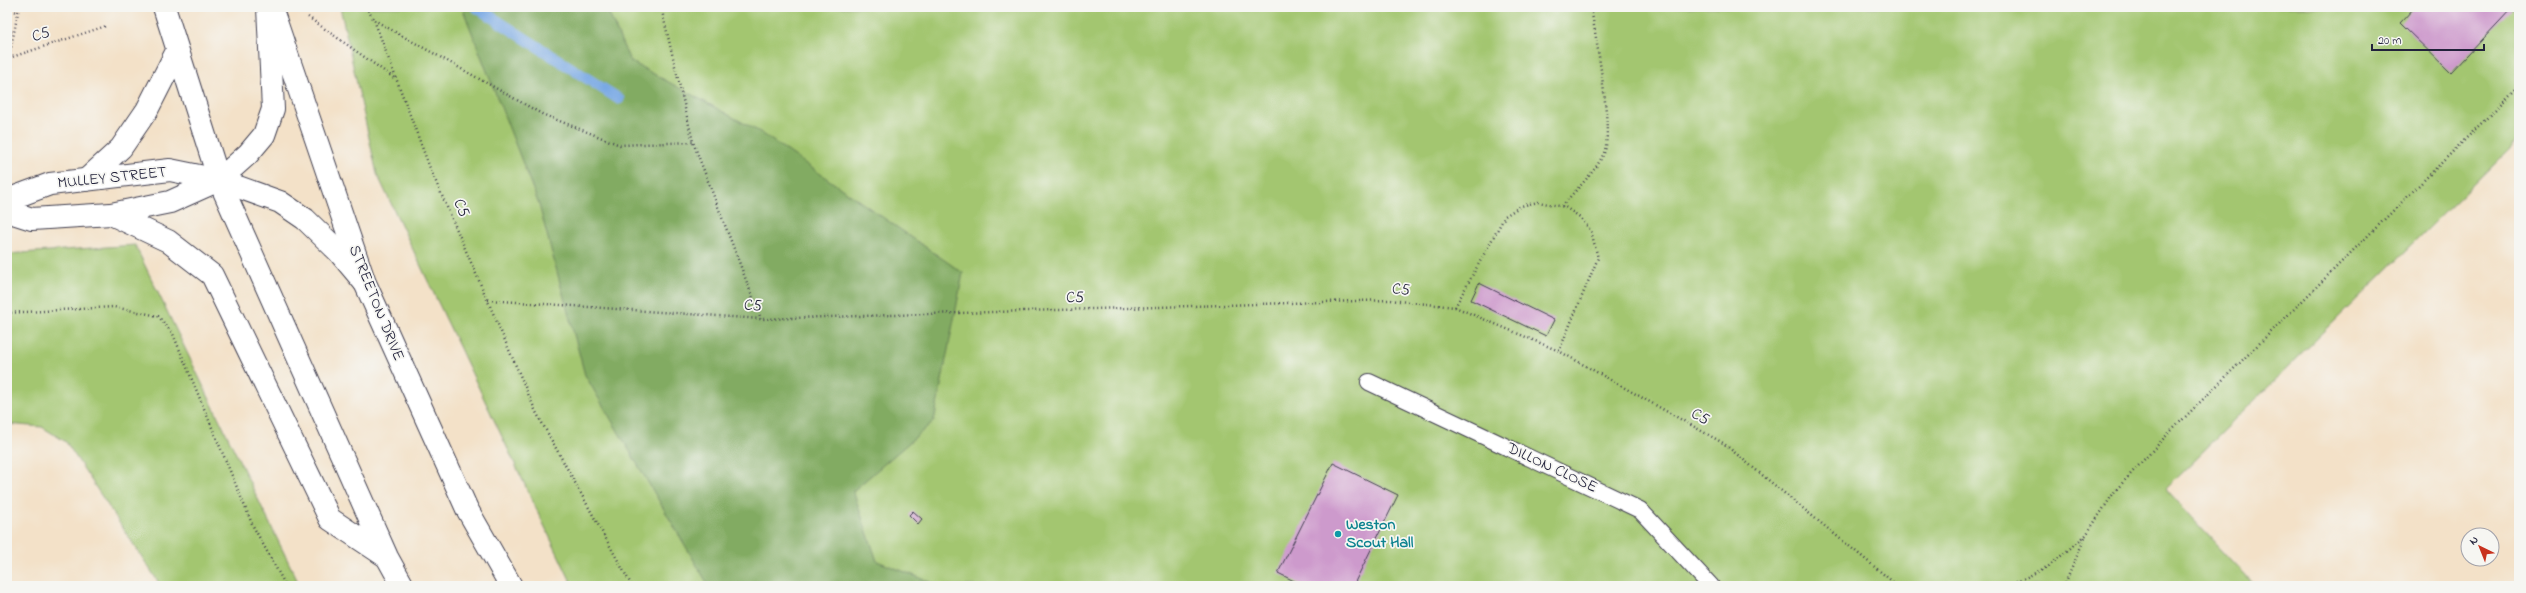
<svg xmlns="http://www.w3.org/2000/svg" width="2526" height="593" font-family="'Indie Flower',sans-serif">
  <style>
    .green { fill: #a3c66f; stroke: #627455 }
    .forest { fill: #82ab62; stroke: #52664e }
    .lines { fill: none; stroke-linecap: round; stroke-linejoin: round }
    .stream { stroke: #79a9e4; stroke-width: 11 }
    .building { fill: #cd9acc }
    .lane-casing { stroke: #413f50; stroke-width: 18 }
    .secondary-casing { stroke: #413f50; stroke-width: 24 }
    .primary-casing { stroke: #413f50; stroke-width: 24 }
    .path { stroke: #413f50; stroke-width: 2.5; stroke-dasharray: 1 3; stroke-linecap: butt }
    .lane { stroke: #fff; stroke-width: 16 }
    .secondary { stroke: #fff; stroke-width: 22 }
    .primary { stroke: #fff; stroke-width: 22 }
    .culture-dot { fill: #0f9aa8; stroke: #f6f6f2; stroke-width: 1.5 }
    .labels { text-anchor: middle; dominant-baseline: central; stroke-width: 3.5; stroke-linejoin: round; paint-order: stroke }
    .street-label { font-size: 16px; fill: #22223b; stroke: #f6f6f2 }
    .culture-label { font-size: 16px; font-weight: bold; fill: #0d838f; stroke: #f6f6f2; text-anchor: start }
  </style>
  <rect width="100%" height="100%" fill="#f6f6f2"/>
  <filter id="ink" filterUnits="userSpaceOnUse"><feTurbulence type="fractalNoise" baseFrequency=".025" numOctaves="2"/><feDisplacementMap in="SourceGraphic" scale="8" xChannelSelector="R" yChannelSelector="G"/><feConvolveMatrix kernelMatrix="1 2 1 2 8 2 1 2 1" color-interpolation-filters="sRGB"/></filter>
  <filter id="wash" filterUnits="userSpaceOnUse"><feTurbulence type="fractalNoise" baseFrequency=".012" numOctaves="4" result="noise"/><feDisplacementMap in="SourceGraphic" scale="16" xChannelSelector="R" yChannelSelector="G"/><feGaussianBlur stdDeviation="0.9" result="paint"/><feColorMatrix in="noise" values="0 0 0 0 0 0 0 0 0 0 0 0 0 0 0 0 0 1.4 0 .05"/><feComposite in="paint" operator="in"/></filter>
  <g filter="url(#wash)">
    <rect width="100%" height="100%" fill="#f3e1c8"/>
    <!-- green -->
    <path class="green" d="M340,7H2519V139L2165,489L2255,586H573L377,174Z
      M135,245L300,586H161L66,442L42,427L7,424V254Z"/>
    <!-- forest -->
    <path class="forest" d="M462,7H606L630,61L760,132L963,273L934,421L853,491L877,561L941,586H709L585,375L539,205Z"/>
    <g class="lines">
      <!-- stream -->
      <path class="stream" d="M476,7L619,99"/>
    </g>
    <g id="blocks">
      <!-- building -->
      <path class="building" d="M2415,7H2513L2451,73L2400,23Z
        M1479,283L1554,320L1546,336L1471,300Z
        M1333,463L1398,495L1353,586H1304L1278,573Z
        M913,511L922,519L918,524L909,515Z"/>
    </g>
  </g>
  <g filter="url(#ink)">
    <use href="#blocks" fill-opacity="0" stroke="#413f50" stroke-width="1"/>
    <g class="lines">
      <!-- lane casing -->
      <g class="lane-casing">
        <path id="lane" d="M1369,382L1640,510L1711,586"/>
      </g>
      <!-- secondary casing -->
      <g class="secondary-casing">
        <path id="secondary" d="M7,200L50,184L170,170L219,180L280,202L305,219L338,251L364,282
          M7,211L32,219L111,214L170,202L219,180L248,154L264,135L273,109L268,8"/>
      </g>
      <!-- primary casing -->
      <g class="primary-casing">
        <path id="primary" d="M164,7L219,180L387,557L403,586
          M271,7L365,283L467,509L511,586
          M86,180L121,148L147,110L177,51
          M111,214L168,241L212,275L330,519L387,557"/>
      </g>
      <!-- path -->
      <path class="path" d="M19,7L9,58L106,26
        M366,7L374,20L430,168L536,412L632,586
        M661,7L693,142L761,319
        M7,10L18,12
        M308,17L394,78
        M374,20L542,114L620,145L693,142
        M7,31L14,32
        M1562,206C1576,189 1595,173 1604,153C1614,132 1595,35 1591,7
        M488,300L761,319L1390,300L1455,307L1559,351L1723,443L1898,586
        M1455,307L1505,216L1521,206L1538,202L1565,207L1580,217L1591,231L1598,258L1559,351
        M7,313L114,307L158,316L173,334L253,526L286,586
        M2009,586L2049,566L2086,535L2115,491L2165,437L2519,86
        M2064,586L2086,535"/>
      <!-- lane -->
      <use href="#lane" class="lane"/>
      <!-- secondary -->
      <use href="#secondary" class="secondary"/>
      <!-- primary -->
      <use href="#primary" class="primary"/>
    </g>
  </g>
  <!-- markers -->
  <circle class="culture-dot" cx="1338" cy="534" r="4"/>
  <g class="labels">
    <!-- street labels -->
    <g class="street-label">
      <text transform="translate(41 35) rotate(-18)">C5</text>
      <text transform="translate(112 178) rotate(-6)">MULLEY STREET</text>
      <text transform="translate(461 208) rotate(66)">C5</text>
      <text transform="translate(1401 290) rotate(4)">C5</text>
      <text transform="translate(1075 298) rotate(-2)">C5</text>
      <text transform="translate(376 303) rotate(68)">STREETON DRIVE</text>
      <text transform="translate(753 306) rotate(3)">C5</text>
      <text transform="translate(1700 417) rotate(29)">C5</text>
      <text transform="translate(1552 468) rotate(25)">DILLON CLOSE</text>
    </g>
    <!-- culture labels -->
    <g class="culture-label">
      <text x="1346" y="525">Weston<tspan x="1346" dy="18">Scout Hall</tspan></text>
    </g>
  </g>
  <!-- margin -->
  <rect width="2526" height="593" fill="none" stroke="#f6f6f2" stroke-width="24"/>
  <!-- north arrow -->
  <g transform="translate(2480 547) rotate(317)"><circle r="19" fill="#f6f6f2" stroke="#a1a1a9"/>
  <path d="M0-3L7 15L0 10L-7 15Z" fill="#c8321e"/>
  <text y="-6" font-size="11" font-weight="bold" text-anchor="middle" fill="#22223b">N</text>
  </g>
  <!-- scale -->
  <path d="M2372 44v6h112v-6" fill="none" stroke="#22223b" stroke-width="2"/>
  <text x="2378" y="44" font-size="12" fill="#22223b" stroke="#f6f6f2" stroke-width="3" paint-order="stroke">20 m</text>
</svg>
